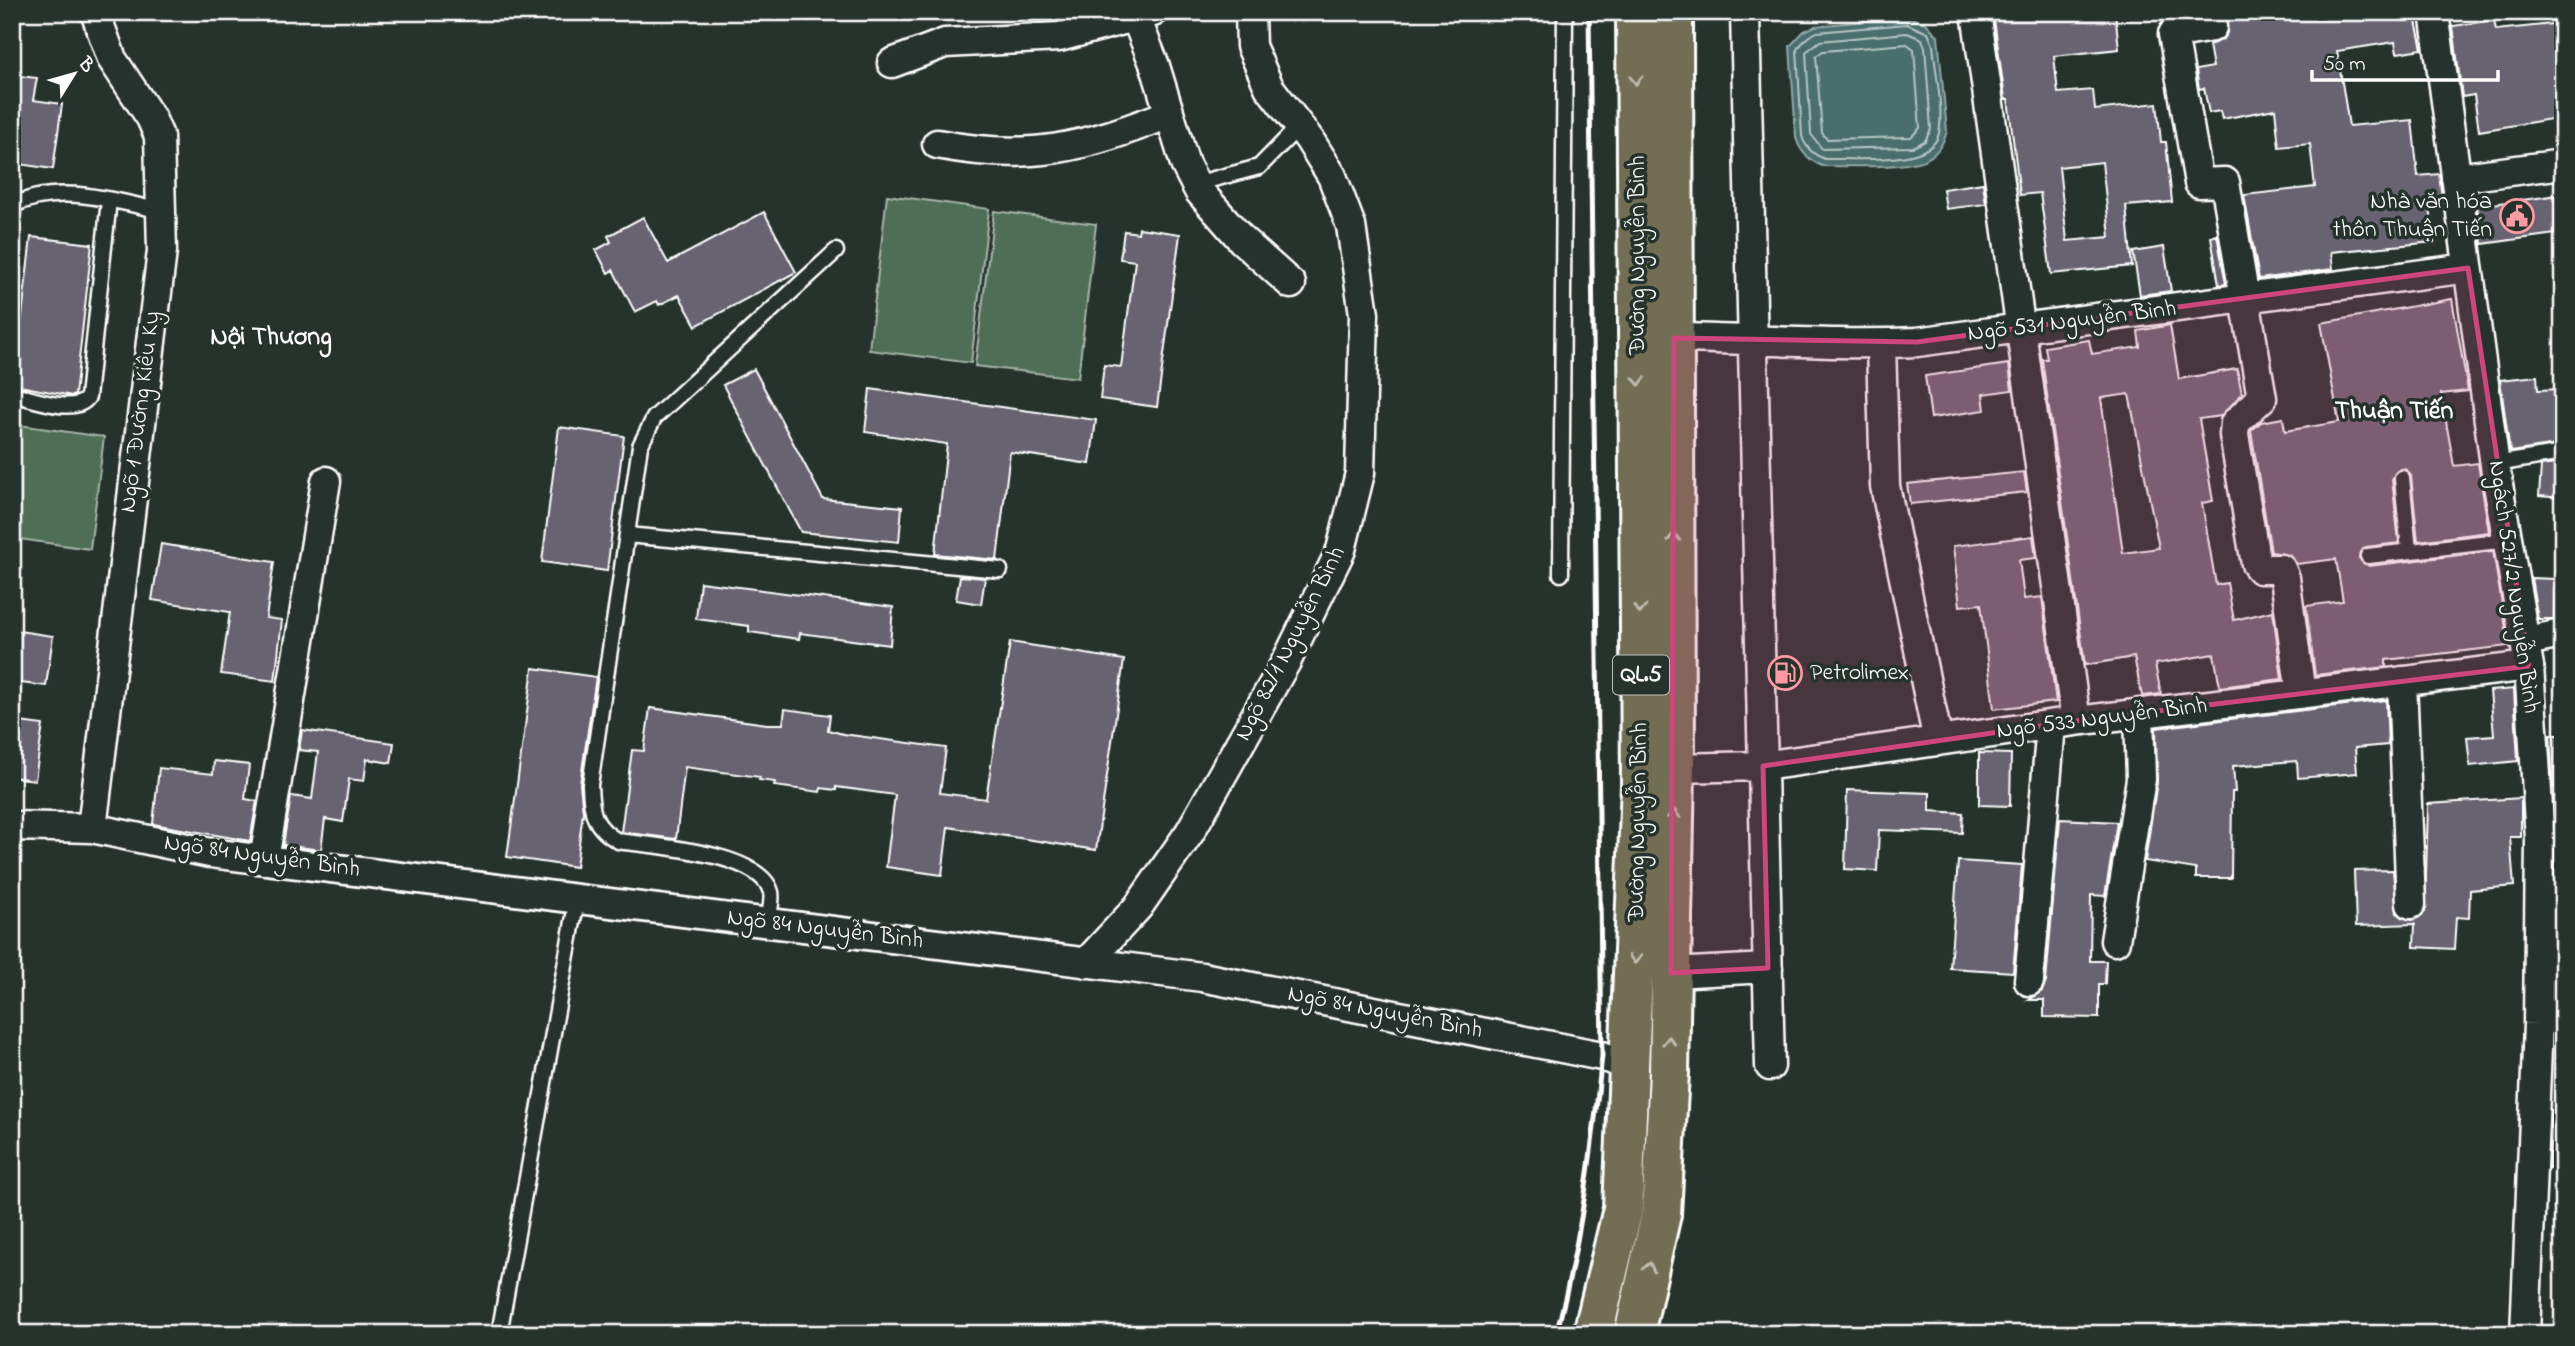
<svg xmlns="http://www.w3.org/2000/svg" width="2575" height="1346" font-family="'Indie Flower',sans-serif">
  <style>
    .green { fill: #506e57; stroke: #a8b6ab; stroke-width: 2 }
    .water { fill: #496e6d; stroke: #92a8a7; stroke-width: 2 }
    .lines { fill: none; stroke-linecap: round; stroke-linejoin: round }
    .shore { stroke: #b6c5c5; stroke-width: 2 }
    .building { fill: #676470; stroke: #fff; stroke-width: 2; fill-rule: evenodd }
    .service-casing { stroke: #fff; stroke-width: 19 }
    .minor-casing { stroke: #fff; stroke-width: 33 }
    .trunk-casing { stroke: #fff; stroke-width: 44 }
    .service { stroke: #26332d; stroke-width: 14 }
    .minor { stroke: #26332d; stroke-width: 28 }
    .trunk { stroke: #726e52; stroke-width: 38 }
    .rail { stroke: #fff; stroke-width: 5 }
    .oneway { stroke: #c0beb1 }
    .marked { fill: #ce467c; fill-opacity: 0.2; stroke: #ce467c; stroke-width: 5; stroke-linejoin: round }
    .labels { text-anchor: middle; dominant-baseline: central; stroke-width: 7; stroke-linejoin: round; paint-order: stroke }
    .shield { fill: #26332d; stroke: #bec2c0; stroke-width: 2 }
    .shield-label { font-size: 23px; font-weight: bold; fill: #fff }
    .poi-label { font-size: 24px; fill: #fff; stroke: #26332d; text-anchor: end }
    .street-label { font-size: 24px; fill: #fff; stroke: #26332d }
    .neighbourhood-label { font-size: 26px; font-weight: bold; fill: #fff; stroke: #26332d }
  </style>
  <rect width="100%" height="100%" fill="#26332d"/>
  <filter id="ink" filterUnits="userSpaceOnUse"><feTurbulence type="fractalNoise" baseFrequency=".0143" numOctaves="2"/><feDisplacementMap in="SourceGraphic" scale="14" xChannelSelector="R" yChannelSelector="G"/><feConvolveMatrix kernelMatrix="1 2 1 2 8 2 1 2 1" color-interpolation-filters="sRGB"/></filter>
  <g filter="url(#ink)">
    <!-- green -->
    <path class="green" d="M887,195L989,209L971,363L869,350Z
      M994,211L1096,224L1078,378L975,366Z
      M12,424L104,437L90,549L12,538Z"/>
    <!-- water -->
    <path class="water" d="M1907,17L1926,23L1938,36L1947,131C1944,142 1939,152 1928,158C1911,169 1846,166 1822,166C1809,160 1799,151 1796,137L1790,46L1804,31L1815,26Z"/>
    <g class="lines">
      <!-- shore -->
      <path class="shore" d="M1907,24L1928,33L1933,45C1935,70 1944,110 1939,133C1933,167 1852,158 1825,159C1814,155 1805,147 1802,136L1797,49L1808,37L1817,32Z
        M1907,33L1922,39L1925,47L1931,129L1925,141L1913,147L1822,149L1811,134L1806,52L1820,41Z
        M1907,44L1914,49L1920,128L1911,137L1827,139L1822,133L1816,56L1823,51Z"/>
    </g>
    <!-- building -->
    <path class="building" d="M1993,12H2115L2119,49L2054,56L2058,93L2093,90L2095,110L2157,103L2161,142H2166L2172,202L2126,206L2132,266L2051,274L2040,193L2020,195L2008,99H2005ZM2102,162L2110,237L2067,241L2059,167Z
      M2226,12H2414L2422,49L2397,53L2395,42L2337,51L2349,126L2412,120L2418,176L2439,174L2443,205L2430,206L2434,242L2331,252L2333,269L2259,279L2244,195L2315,187L2310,144L2279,147L2275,109L2222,119L2220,111L2209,113L2204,88L2199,89L2196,70L2213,67L2209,45L2222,40L2227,33Z
      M2494,20L2496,30L2561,23L2563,117L2479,131L2474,95L2462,97L2453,26Z
      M12,75L37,78L33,100L62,104L53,169L12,163Z
      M1983,183L1986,204L1946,209L1943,189Z
      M2559,195L2563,233L2482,244L2477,206Z
      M764,212L796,272L696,326L679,295L659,305L657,301L635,312L613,270L608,273L596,250L611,242L608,236L643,217L668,263Z
      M1139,228L1180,234L1157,407L1100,399L1104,365L1121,367L1135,261L1120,259L1124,231L1138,233Z
      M2217,235L2226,284L2219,285L2211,237Z
      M31,237L92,244L75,395L72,396L14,385Z
      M2164,247L2171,291L2140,295L2133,252Z
      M2452,299L2468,391L2441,394L2454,466L2478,463L2489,532L2418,541L2411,476L2407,470L2400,469L2392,479L2399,543L2366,547L2360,552L2359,558L2369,566L2493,551L2509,646L2386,660V667L2315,675L2306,606L2343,601L2336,559L2297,564L2289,555L2271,552L2251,431L2261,422L2283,418L2285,431L2339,422L2321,323Z
      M2170,325L2179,379L2237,369L2242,394L2221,416L2199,419L2213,501L2202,503L2216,585L2227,583L2234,620L2273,611L2282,679L2220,687L2214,654L2155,664L2161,694L2142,696L2134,657L2085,665L2042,359H2047L2045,347L2089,340L2092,354L2140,347L2138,331ZM2129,394L2159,548L2123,553L2101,398Z
      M2009,364L2012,390L1983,394L1985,410L1931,418L1925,376Z
      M754,369L823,499L902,507L899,542L801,532L723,385Z
      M2537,376L2538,390L2560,389L2563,444L2510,452L2500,380Z
      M870,389L1096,420L1090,464L1010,452L997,560L935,554L947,444L865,432Z
      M559,427L624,436L607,571L542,562Z
      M2563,463V498L2539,496L2541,466Z
      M2024,472L2027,492L1910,504L1907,484Z
      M2033,536L2036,558L2019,560L2024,599L2042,597L2056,702L1994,709L1981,604L1960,606L1953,546Z
      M161,544L274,562L266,618L282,620L275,681L221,674L230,612L152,600Z
      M960,576L985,578L981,604L956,600Z
      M2531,578L2555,579L2554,619H2538Z
      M700,582L893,607L890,645L800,633L799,639L749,632V626L696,619Z
      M12,630L53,636L46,686L12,682Z
      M1010,642L1124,660L1096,850L948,827L942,875L886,867L895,795L836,787V790L821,788L820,792L774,786L775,782L759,780L760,777L685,767L676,839L621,832L632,750L644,751L650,708L767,724H783L785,709L830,715L828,730L843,734L946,748L940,793L986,799Z
      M533,668L596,677L580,784L583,812L576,867L507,857Z
      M2514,689L2518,761L2470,766L2467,737L2494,735L2490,691Z
      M2386,700L2388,745L2355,748L2357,773L2298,778L2297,761L2233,766L2235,792H2232L2231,878H2196V869L2145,861L2157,782L2156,728Z
      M12,721L43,725L35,780L12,777Z
      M302,730L394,743L391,763L367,759L364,781L349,779L343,822L325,819L321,850L283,845L291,796L312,799L318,752L299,750Z
      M2550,735H2563V787H2553Z
      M1979,753L2011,754L2010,806L1979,805Z
      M214,761L249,765L245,799L257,801L250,841L153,824L159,768L213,774Z
      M1847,790L1930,793V811L1963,813L1962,833L1879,830L1877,871L1845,869Z
      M2521,798V837H2510L2514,886L2470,890L2469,918L2456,917L2454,949L2414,947L2415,924L2356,926L2354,871L2393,870L2397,913L2412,920L2425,912L2428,804Z
      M2060,819L2117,822L2105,896L2091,895L2090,961H2106L2105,984H2099V1018L2044,1017V1000H2028L2042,991L2046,982Z
      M1958,861L2022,865L2013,972L1950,968Z
      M2551,1110H2563V1168H2549Z"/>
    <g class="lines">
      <!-- service casing -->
      <g class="service-casing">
        <path id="service" d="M1195,184L1259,167L1299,126
          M12,206C57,182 115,201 162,211
          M12,394C31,398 76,416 88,397L109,200
          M2495,464L2563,453
          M2402,478L2409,551
          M627,535L1000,570
          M2368,556L2507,540
          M1561,574L1565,12
          M768,923C769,914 773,900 771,892C760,852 653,846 618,841C593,827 591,812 590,785L640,446L654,418L836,251
          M499,1334L577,899"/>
      </g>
      <!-- minor casing -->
      <g class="minor-casing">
        <path id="minor" d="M1745,12L1770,1066
          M1976,12L2076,721
          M2209,12L2212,27L2173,34L2199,183L2225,182L2262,398L2235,423L2234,435L2256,564L2260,569H2281L2285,578L2301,694
          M2434,12L2496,473L2529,666L2540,839L2538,1024L2525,1334
          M1136,18L1155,66L1185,164L1199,191L1242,240L1291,284
          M892,63L945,43L1059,37L1153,12
          M937,144C1030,162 1082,148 1169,114
          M2456,178L2563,164
          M1674,338C1755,339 1835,346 1917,342L2468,268
          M1881,344L1885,486L1938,741
          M2525,641L2563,634
          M2402,681L2411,904
          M1675,768L1763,766L2076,721L2529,666
          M12,826L92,828L210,853L1202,977L1602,1056L1632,1068
          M92,828L162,251L159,136L151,118L112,59L95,12
          M264,860L326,481
          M2115,941L2141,779L2139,713
          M1086,963L1138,907L1190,832L1287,660L1341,550L1360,473L1364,314L1351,226L1332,176L1309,139L1269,87L1251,46L1250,13
          M1671,973L1768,968
          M2029,981L2051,725"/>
      </g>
      <!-- trunk casing -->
      <g class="trunk-casing">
        <path id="trunk" d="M1593,1334L1623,1209L1641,785L1636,12
          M1634,1334L1661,1214L1669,1073L1675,768L1673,12"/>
      </g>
      <!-- service -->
      <use href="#service" class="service"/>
      <!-- minor -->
      <use href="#minor" class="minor"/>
      <!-- trunk -->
      <use href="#trunk" class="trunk"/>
      <!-- rail -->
      <path class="rail" d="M1556,1334C1581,1242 1592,1150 1602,1056L1589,12"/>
    </g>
    <!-- one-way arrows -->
    <defs><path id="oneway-chevron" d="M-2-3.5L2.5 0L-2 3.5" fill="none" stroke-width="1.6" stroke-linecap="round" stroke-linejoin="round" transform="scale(1.75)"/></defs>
    <g class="oneway">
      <use href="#oneway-chevron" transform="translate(1636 80) rotate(90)"/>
      <use href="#oneway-chevron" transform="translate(1639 381) rotate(90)"/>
      <use href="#oneway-chevron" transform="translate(1674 537) rotate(-90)"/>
      <use href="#oneway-chevron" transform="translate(1640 609) rotate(90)"/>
      <use href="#oneway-chevron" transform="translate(1674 814) rotate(-89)"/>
      <use href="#oneway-chevron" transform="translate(1635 959) rotate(92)"/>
      <use href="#oneway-chevron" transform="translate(1669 1041) rotate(-89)"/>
      <use href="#oneway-chevron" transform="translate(1649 1267) rotate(-77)"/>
    </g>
  </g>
  <!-- marked area -->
  <path class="marked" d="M2468,268L2529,666L2076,721L1763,766L1768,968L1671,973L1674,338L1917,342Z"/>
  <!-- icons -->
  <defs>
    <g id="civic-ring" transform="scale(1.75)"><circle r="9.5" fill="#26332d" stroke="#ff9aa2" stroke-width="1.5"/><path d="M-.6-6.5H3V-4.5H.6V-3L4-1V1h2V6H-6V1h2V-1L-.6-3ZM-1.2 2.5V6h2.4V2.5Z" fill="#ff9aa2"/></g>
    <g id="fuel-ring" transform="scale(1.75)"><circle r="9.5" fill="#26332d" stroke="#ff9aa2" stroke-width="1.5"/><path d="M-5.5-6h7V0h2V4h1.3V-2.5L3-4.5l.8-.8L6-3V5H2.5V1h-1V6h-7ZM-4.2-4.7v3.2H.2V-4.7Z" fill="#ff9aa2"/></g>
  </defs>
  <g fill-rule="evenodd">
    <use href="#civic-ring" x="2517" y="216"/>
    <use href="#fuel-ring" x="1785" y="673"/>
  </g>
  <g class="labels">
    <!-- shield labels -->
    <rect class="shield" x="1613" y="655.5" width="56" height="39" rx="5"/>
    <g class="shield-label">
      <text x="1641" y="675">QL.5</text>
    </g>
    <!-- poi labels -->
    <g class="poi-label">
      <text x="2492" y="202">Nhà văn hóa<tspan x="2492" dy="28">thôn Thuận Tiến</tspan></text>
      <text x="1810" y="673" text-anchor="start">Petrolimex</text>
    </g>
    <!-- street labels -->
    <g class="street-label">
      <text transform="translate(1638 255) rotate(-90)">Đường Nguyễn Bình</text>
      <text transform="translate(2072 322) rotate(-7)">Ngõ 531 Nguyễn Bình</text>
      <text transform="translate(141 412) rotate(-83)">Ngõ 1 Đường Kiêu Kỵ</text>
      <text transform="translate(2513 587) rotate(82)">Ngách 527/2 Nguyễn Bình</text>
      <text transform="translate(1291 644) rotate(-63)">Ngõ 82/1 Nguyễn Bình</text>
      <text transform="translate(2102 719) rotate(-7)">Ngõ 533 Nguyễn Bình</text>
      <text transform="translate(1639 822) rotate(-89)">Đường Nguyễn Bình</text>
      <text transform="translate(262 857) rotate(8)">Ngõ 84 Nguyễn Bình</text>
      <text transform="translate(825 930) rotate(7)">Ngõ 84 Nguyễn Bình</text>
      <text transform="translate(1385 1013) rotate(11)">Ngõ 84 Nguyễn Bình</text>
    </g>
    <!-- neighbourhood labels -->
    <g class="neighbourhood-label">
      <text x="271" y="338">Nội Thương</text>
      <text x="2394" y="412">Thuận Tiến</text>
    </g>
  </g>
  <!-- margin -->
  <rect width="2575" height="1346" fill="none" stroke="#26332d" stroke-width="42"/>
  <rect x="21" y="21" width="2533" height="1304" fill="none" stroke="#fff" stroke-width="2.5" filter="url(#ink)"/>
  <!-- north arrow -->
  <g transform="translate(74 74) rotate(53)" stroke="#26332d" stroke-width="5" paint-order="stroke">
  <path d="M0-5L12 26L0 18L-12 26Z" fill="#ffffff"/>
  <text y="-10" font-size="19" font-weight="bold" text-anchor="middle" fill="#ffffff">B</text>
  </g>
  <!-- scale -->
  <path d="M2312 70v10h186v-10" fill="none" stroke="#ffffff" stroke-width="3.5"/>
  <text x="2323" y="70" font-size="21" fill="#ffffff" stroke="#26332d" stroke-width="5" paint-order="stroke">50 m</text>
</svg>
